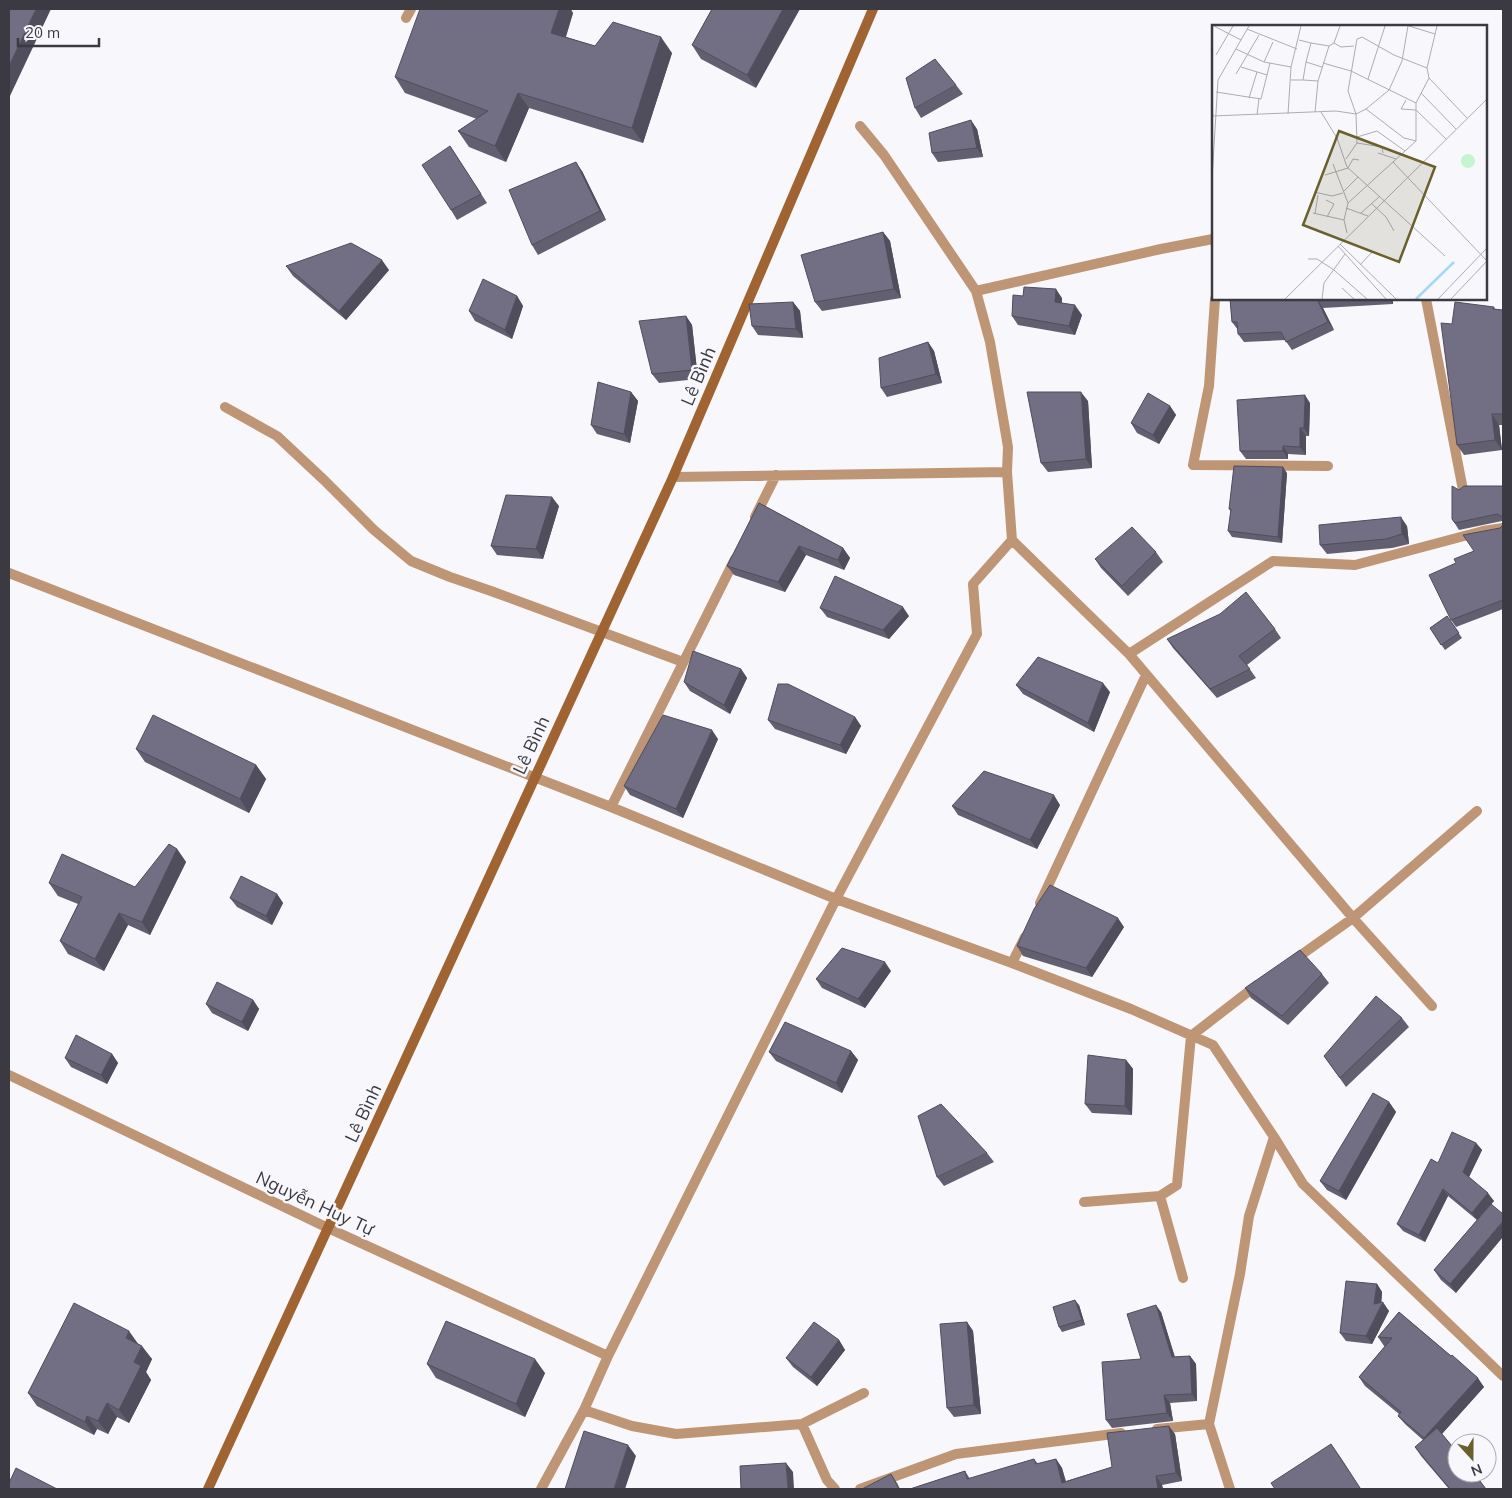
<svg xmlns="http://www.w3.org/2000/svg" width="1512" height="1498" font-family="Mulish,sans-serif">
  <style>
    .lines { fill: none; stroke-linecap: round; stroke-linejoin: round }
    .street { stroke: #be9575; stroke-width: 10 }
    .secondary { stroke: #9f6432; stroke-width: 10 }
    .wall { fill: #625f71 }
    .shaded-wall { fill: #504d5c }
    .building { fill: #726e83; stroke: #504d5c }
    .labels { text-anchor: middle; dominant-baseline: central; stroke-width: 5; stroke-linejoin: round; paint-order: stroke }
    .street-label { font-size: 18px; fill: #3b3942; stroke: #f8f8fc }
    .inset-river { fill: none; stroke: #a3d8f7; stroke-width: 2.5 }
    .inset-road { fill: none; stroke: #acacb2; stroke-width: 1 }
    .view { fill: #69602c; fill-opacity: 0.15; stroke: #69602c; stroke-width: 2.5 }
    .inset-edge { fill: none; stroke: #3b3942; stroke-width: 2.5 }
  </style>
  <rect width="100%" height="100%" fill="#f8f8fc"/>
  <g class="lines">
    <!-- street -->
    <path class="street" d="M406,18L411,9
      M976,291L1161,249L1213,239
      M1215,299L1209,386L1193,465L1328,466
      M1426,299L1463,490
      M225,407L277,436L324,480L374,530L411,561L450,577L491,591L683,662
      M673,477L1007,472
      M755,517L776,475
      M1012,540L1129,654L1353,918L1432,1006
      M9,573L611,807L836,899L1012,963L1131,1009L1213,1045L1274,1137L1303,1184L1503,1376
      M1129,654L1273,561L1355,565L1483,531L1503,528
      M611,807L735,559
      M1040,903L1146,675
      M1294,960L1353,918L1477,811
      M1012,963L1025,937
      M9,1075L328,1228L608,1356
      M1160,1196L1183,1278
      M1084,1202L1160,1196L1177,1185L1191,1036L1257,985
      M584,1410L632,1426L676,1434L802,1424L864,1393
      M802,1424L827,1480L835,1489
      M1157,1429L1209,1424
      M541,1489L584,1410L608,1356L836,899L977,634L973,584L1012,540L1007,472L1008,447L990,342L976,291L884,155L860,126
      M860,1489L956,1454L1121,1433
      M1230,1489L1209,1424L1240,1274L1249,1216L1274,1137"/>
    <!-- secondary -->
    <path class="secondary" d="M208,1489L673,477L873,9"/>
  </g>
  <!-- wall -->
  <path class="wall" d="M712,9L756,88L701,59L692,45Z
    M573,13L566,37L595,46L672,53L643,143L529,108L506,162L469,147L458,131L477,119L405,93L395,77Z
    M956,85L963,94L921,118L915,108Z
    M977,129L983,157L938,162L932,153Z
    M450,146L487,203L457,220L451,210Z
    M582,171L606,220L538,255L532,245Z
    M883,232L890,241L901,298L822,311L815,302Z
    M286,266L389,270L346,320L293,276Z
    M517,296L523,306L512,339L475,321L469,311Z
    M1023,296L1062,298V303L1082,315L1075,335L1018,325L1012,316Z
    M1230,299H1393V304L1323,308L1334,330L1292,350L1285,340L1244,342L1238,334V330L1232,322Z
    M793,302L800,311L803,338L758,335L752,326Z
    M1494,307L1495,309L1503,310V425H1499L1502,450L1464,455L1457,445L1452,324Z
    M686,316L692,325L698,379L659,383L652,374Z
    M928,342L934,351L942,383L887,397L881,388Z
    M631,392L638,401L630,443L597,434L591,425Z
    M1088,401L1092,468L1048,472L1041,463Z
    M1310,403L1309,436H1306V455L1288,454V459H1246L1240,451Z
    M1170,406L1176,415L1159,444L1137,433L1131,423Z
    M1287,473L1282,543L1232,537L1228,531L1231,512L1229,509Z
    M1503,486V522L1502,521L1459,530L1452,519L1459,490Z
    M759,503L843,548L850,558L844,570L806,555L785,592L734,575L727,566Z
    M559,506L543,559L497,555L491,546Z
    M1503,525V609L1456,627L1451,620L1456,563L1474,551Z
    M1407,526L1409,544L1392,548L1327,554L1320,545Z
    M1156,552L1163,562L1128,596L1101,568L1095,559Z
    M820,608L909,616L889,639L827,617Z
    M1447,616L1462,638L1445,650L1430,628Z
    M1275,629L1281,638L1247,665L1256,678L1217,698L1173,648L1167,639Z
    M741,669L747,678L730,714L690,691L684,682Z
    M1016,685L1110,692L1094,732L1023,694Z
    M855,717L861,726L846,754L775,729L768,720Z
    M718,739L683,818L630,795L624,786Z
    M136,749L256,765L266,779L249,813L145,762Z
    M1060,805L1037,849L958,815L952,806Z
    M177,849L186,862L150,935L128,925L104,971L68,954L60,941L78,904L58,896L49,883L135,887Z
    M277,894L283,903L272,925L237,907L230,898Z
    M1124,927L1092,977L1023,956L1017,946Z
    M891,971L865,1008L822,988L816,979Z
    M1322,974L1329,983L1288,1025L1251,998L1245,988Z
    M253,1000L259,1009L248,1031L212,1013L206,1004Z
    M1402,1018L1409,1027L1346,1087L1324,1056Z
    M851,1051L858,1060L842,1093L776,1061L769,1052Z
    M112,1054L118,1063L107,1084L71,1067L65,1058Z
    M1126,1060L1133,1069L1132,1115L1092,1113L1085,1104Z
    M1389,1102L1396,1112L1346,1200L1327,1190L1320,1181Z
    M1476,1143L1482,1150L1469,1177L1494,1201L1480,1217L1456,1293L1441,1280L1434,1270L1477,1220L1448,1196L1425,1242L1403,1231L1397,1224L1438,1163Z
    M987,1153L994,1162L944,1186L937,1177Z
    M1377,1284L1382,1292L1381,1303L1389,1311L1372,1344L1346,1341L1340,1333Z
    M1079,1305L1085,1325L1062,1332L1059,1327Z
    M1161,1312L1175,1357L1190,1356L1196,1364L1197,1401L1170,1403L1173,1421L1112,1428L1106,1420L1141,1359Z
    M1399,1312L1451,1356L1484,1387L1442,1434L1486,1489H1449L1421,1456L1415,1447L1423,1440L1405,1424L1398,1416L1399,1414L1365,1386L1359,1377L1385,1346H1384L1378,1337Z
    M967,1322L973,1331L981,1414L954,1417L947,1408Z
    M839,1340L845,1350L817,1386L793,1367L786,1358Z
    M138,1344L152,1359L146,1372L151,1380L129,1423L117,1417L108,1434L97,1429L94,1435L37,1406L28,1393Z
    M427,1364L545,1373L525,1417L436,1378Z
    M1175,1434L1182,1481L1162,1485L1163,1489H910L965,1471L970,1479L1034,1459L1038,1464L1056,1459L1062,1468L1066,1481L1112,1467Z"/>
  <!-- shaded-wall -->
  <path class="shaded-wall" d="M36,9H51L9,98V66Z
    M559,9H571L573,13L562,48L551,33Z
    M783,9H800L756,88L747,75Z
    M661,37L672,53L643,143L632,128Z
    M518,93L529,108L506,162L495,146Z
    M971,120L977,129L983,157L977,148Z
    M576,162L582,171L606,220L600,211Z
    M883,232L890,241L901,298L894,289Z
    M382,260L389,270L346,320L339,311Z
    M1056,289L1062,298L1061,311L1055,302Z
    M517,296L523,306L512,339L505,330Z
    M1317,299L1323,308L1334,330L1328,322Z
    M1389,299H1393V304Z
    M793,302L800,311L803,338L796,329Z
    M1075,305L1082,315L1075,335L1069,326Z
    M686,316L692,325L698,379L692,370Z
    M928,342L934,351L942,383L936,374Z
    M631,392L638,401L630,443L624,434Z
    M1081,392L1088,401L1092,468L1086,459Z
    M1305,395L1310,403L1309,436L1304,428Z
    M1170,406L1176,415L1159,444L1153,435Z
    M1492,414L1499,425L1502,450L1495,440Z
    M1300,428L1306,436V455L1300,447Z
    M1283,446L1288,454V459L1283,451Z
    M1283,467L1287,473L1282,543L1278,537Z
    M552,497L559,506L543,559L536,549Z
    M1401,517L1407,526L1409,544L1402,534Z
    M799,546L806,555L785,592L778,582Z
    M843,548L850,558L844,570L838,560Z
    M903,607L909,616L889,639L883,630Z
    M741,669L747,678L730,714L724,705Z
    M1103,683L1110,692L1094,732L1088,723Z
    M855,717L861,726L846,754L840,745Z
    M712,730L718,739L683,818L676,809Z
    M256,765L266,779L249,813L240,799Z
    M1054,795L1060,805L1037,849L1030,840Z
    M177,849L186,862L150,935L142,922Z
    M277,894L283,903L272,925L266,916Z
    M119,913L128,925L104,971L95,959Z
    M1118,918L1124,927L1092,977L1086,968Z
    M885,962L891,971L865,1008L858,999Z
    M253,1000L259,1009L248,1031L242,1022Z
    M851,1051L858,1060L842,1093L836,1083Z
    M112,1054L118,1063L107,1084L101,1075Z
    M1126,1060L1133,1069L1132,1115L1125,1106Z
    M1389,1102L1396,1112L1346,1200L1339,1191Z
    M1476,1143L1482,1150L1468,1179L1463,1172Z
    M1443,1189L1448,1196L1425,1242L1419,1235Z
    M1488,1193L1494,1201L1477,1220L1472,1213Z
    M1503,1221V1237L1456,1293L1450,1284Z
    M1377,1284L1382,1292L1381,1308L1383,1302L1389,1311L1372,1344L1366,1336L1374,1304Z
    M1075,1300L1079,1305L1085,1325L1082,1320Z
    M1156,1305L1161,1312L1177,1365L1172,1357Z
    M967,1322L973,1331L981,1414L974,1405Z
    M129,1331L139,1345L126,1338Z
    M839,1340L845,1350L817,1386L811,1377Z
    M142,1346L152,1359L146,1372L151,1380L129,1423L119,1410L134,1362Z
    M1190,1356L1196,1364L1197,1401L1192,1394Z
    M535,1359L545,1373L525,1417L516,1404Z
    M1478,1378L1484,1387L1430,1447L1424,1438Z
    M1164,1395L1170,1403L1173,1421L1167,1413Z
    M107,1403L117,1417L108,1434L98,1421Z
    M87,1416L97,1429L94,1435L85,1422Z
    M1169,1426L1175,1434L1182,1481L1176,1473Z
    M1331,1444L1341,1458L1361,1489L1360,1488Z
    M628,1445L636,1456L625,1489H614Z
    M1056,1459L1062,1468L1067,1489L1062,1483Z
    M786,1463L793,1472L794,1489H788Z
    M891,1474L897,1483L900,1489H899Z
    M1156,1476L1162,1485L1163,1489H1158Z"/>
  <!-- building -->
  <path class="building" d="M9,9H36L9,66Z
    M420,9H559L551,33L595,46L613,22L661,37L632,128L518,93L495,146L458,131L488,111L395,77Z
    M712,9H783L747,75L692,45Z
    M935,59L956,85L915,108L906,78Z
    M971,120L977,148L932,153L929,133Z
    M450,146L481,194L451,210L422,165Z
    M576,162L600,211L532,245L509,190Z
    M883,232L894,289L815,302L801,255Z
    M351,243L382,260L339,311L286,266Z
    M483,279L517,296L505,330L469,311Z
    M1024,287L1056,289L1055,302L1075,305L1069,326L1012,316L1013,295L1023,296Z
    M1230,299H1331H1317L1328,322L1286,342L1281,332L1238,334L1237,322H1232Z
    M793,302L796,329L752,326L749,304Z
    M1455,302L1494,307L1493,309L1503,310V414H1492L1495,440L1457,445L1441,323L1452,324Z
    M686,316L692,370L652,374L639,321Z
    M928,342L936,374L881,388L879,358Z
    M598,382L631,392L624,434L591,425Z
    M1027,392H1081L1086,459L1041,463Z
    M1148,393L1170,406L1153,435L1131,423Z
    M1305,395L1304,428H1300V447L1283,446V451H1240L1237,400Z
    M1234,466L1283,467L1278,537L1228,531L1231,509H1229Z
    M1452,486L1459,490L1464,486H1503V517L1497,514L1455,523L1452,519Z
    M506,495L552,497L536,549L491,546Z
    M759,503L843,548L838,560L799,546L778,582L727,566Z
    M1401,517L1402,534L1386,539L1320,545L1319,525Z
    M1503,525V600L1451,620L1429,575L1456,563L1454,559L1474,551L1463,535L1500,528Z
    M1132,527L1156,552L1122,586L1095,559Z
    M835,576L903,607L883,630L820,608Z
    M1246,592L1275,629L1239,656L1250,669L1210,689L1167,639L1220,614Z
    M1447,616L1459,633L1441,645L1430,628Z
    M693,651L741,669L724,705L684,682Z
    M1038,657L1103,683L1088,723L1016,685Z
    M778,684H788L855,717L840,745L768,720Z
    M153,715L256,765L240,799L136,749Z
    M663,715L712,730L676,809L624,786Z
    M984,771L1054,795L1030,840L952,806Z
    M169,844L177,849L142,922L119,913L95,959L60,941L82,897L49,883L62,854L135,887Z
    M241,876L277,894L266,916L230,898Z
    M1050,885L1118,918L1086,968L1017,946L1034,909Z
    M842,948L885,962L858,999L816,979Z
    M1300,950L1322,974L1282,1016L1245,988Z
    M217,982L253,1000L242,1022L206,1004Z
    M1376,996L1402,1018L1340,1078L1324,1056Z
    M785,1022L851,1051L836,1083L769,1052Z
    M76,1035L112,1054L101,1075L65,1058Z
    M1088,1055L1126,1060L1125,1106L1085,1104Z
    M1373,1093L1389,1102L1339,1191L1320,1181Z
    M941,1104L987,1153L937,1177L918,1116Z
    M1452,1132L1476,1143L1463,1172L1488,1193L1472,1213L1443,1189L1419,1235L1397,1224L1431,1159L1438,1163Z
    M1491,1204L1503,1214V1221L1450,1284L1434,1270Z
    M1346,1281L1377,1284L1374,1304L1383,1302L1366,1336L1340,1333Z
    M1075,1300L1082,1320L1059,1327L1053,1307Z
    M74,1303L129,1331L126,1338L142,1346L134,1362L141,1366L119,1410L107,1403L98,1421L87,1416L85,1422L28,1393Z
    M1156,1305L1172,1357L1190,1356L1192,1394L1164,1395L1167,1413L1106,1420L1102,1362L1141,1359L1127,1314Z
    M1399,1312L1451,1356L1452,1355L1478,1378L1424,1438L1398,1416L1401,1412L1359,1377L1392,1338L1378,1337Z
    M446,1321L535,1359L516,1404L427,1364Z
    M814,1322L839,1340L811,1377L786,1358Z
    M967,1322L974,1405L947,1408L940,1324Z
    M1169,1426L1176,1473L1156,1476L1158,1489H910L965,1471L967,1479L1034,1459L1036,1464L1056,1459L1062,1483L1112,1467L1107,1433Z
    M1437,1428L1457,1452V1473H1474L1486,1489H1450L1415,1447Z
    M584,1431L628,1445L614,1489H565Z
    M1331,1444L1360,1488L1358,1489H1275L1271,1483Z
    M786,1463L788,1489H741L740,1466Z
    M16,1468L57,1489H9V1483Z
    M891,1474L899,1489H862Z"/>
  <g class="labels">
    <!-- street labels -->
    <g class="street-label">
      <text transform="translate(698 376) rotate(-67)">Lê Bình</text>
      <text transform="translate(531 745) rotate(-65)">Lê Bình</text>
      <text transform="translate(363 1113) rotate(-65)">Lê Bình</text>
      <text transform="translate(315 1203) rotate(25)">Nguyễn Huy Tự</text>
    </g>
  </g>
  <!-- overview -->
  <g transform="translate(1212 25)">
    <rect width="275" height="275" fill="#f8f8fc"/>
    <path d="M249 136a7 7 0 1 1 14 0a7 7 0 1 1-14 0Z" fill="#c6f4ce"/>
    <path class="inset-river" d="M204,274L242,237"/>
    <path class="inset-road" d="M2,1L29,15M197,1L223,9M35,4L85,24M87,15L99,18L94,37M99,18L117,21M122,18L129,22L142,21M24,24L52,37L79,42M4,30L21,1M52,37L61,17M111,38L139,46L204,78M29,42L55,50L58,38M24,49L47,10M217,53L255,93M156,54L173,1M79,55H91L94,37L110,42M91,55L106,56M4,67L49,74L55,50M209,68L244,104M37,73L45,47M194,75L189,84L204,85L234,114M154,84L177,65L190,36L196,1M103,87L106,56L117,21L122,18L128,1M109,87L125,113L135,142L233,231M76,89L79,42L89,1M45,90L47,73M0,91L124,86L144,89L154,84L192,113L204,116M145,112L165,106L193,126M145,118L170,122L171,128M166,128L184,134M134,134L145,118L144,89L136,66L145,14L150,12L182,30L215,43M181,137L275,236M121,139L136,178M113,150L136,143L141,134L147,135M0,154L6,55L37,1M102,167L120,171L131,168M131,167L146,152M114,175L122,179L115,192M160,179L174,192L182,206M134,183L156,191M101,188L132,195M149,188L168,171M103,189L106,170M135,208L132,195L136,178L204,116V78L217,53L215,43L225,1M128,219L184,274M126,221L174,274M96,234H105L122,245L155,274M148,240L161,226M130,263L142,274M73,274L275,74M110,274L112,258L133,229M226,274L275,223M239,274L275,236"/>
    <path class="view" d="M127,106L223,142L187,237L91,200Z"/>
    <rect width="275" height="275" class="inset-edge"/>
  </g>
  <!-- border -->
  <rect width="1512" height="1498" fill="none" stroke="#3b3942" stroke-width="20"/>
  <!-- north arrow -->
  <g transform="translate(1472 1458) rotate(159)"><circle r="24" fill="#f8f8fc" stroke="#acacb2"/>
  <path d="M0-4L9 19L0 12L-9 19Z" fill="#69602c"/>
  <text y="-8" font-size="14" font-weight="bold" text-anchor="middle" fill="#3b3942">N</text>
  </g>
  <!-- scale -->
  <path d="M18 38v8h81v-8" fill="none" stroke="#3b3942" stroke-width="2.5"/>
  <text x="25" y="38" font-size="15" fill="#3b3942" stroke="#f8f8fc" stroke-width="4" paint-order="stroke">20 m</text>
</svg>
